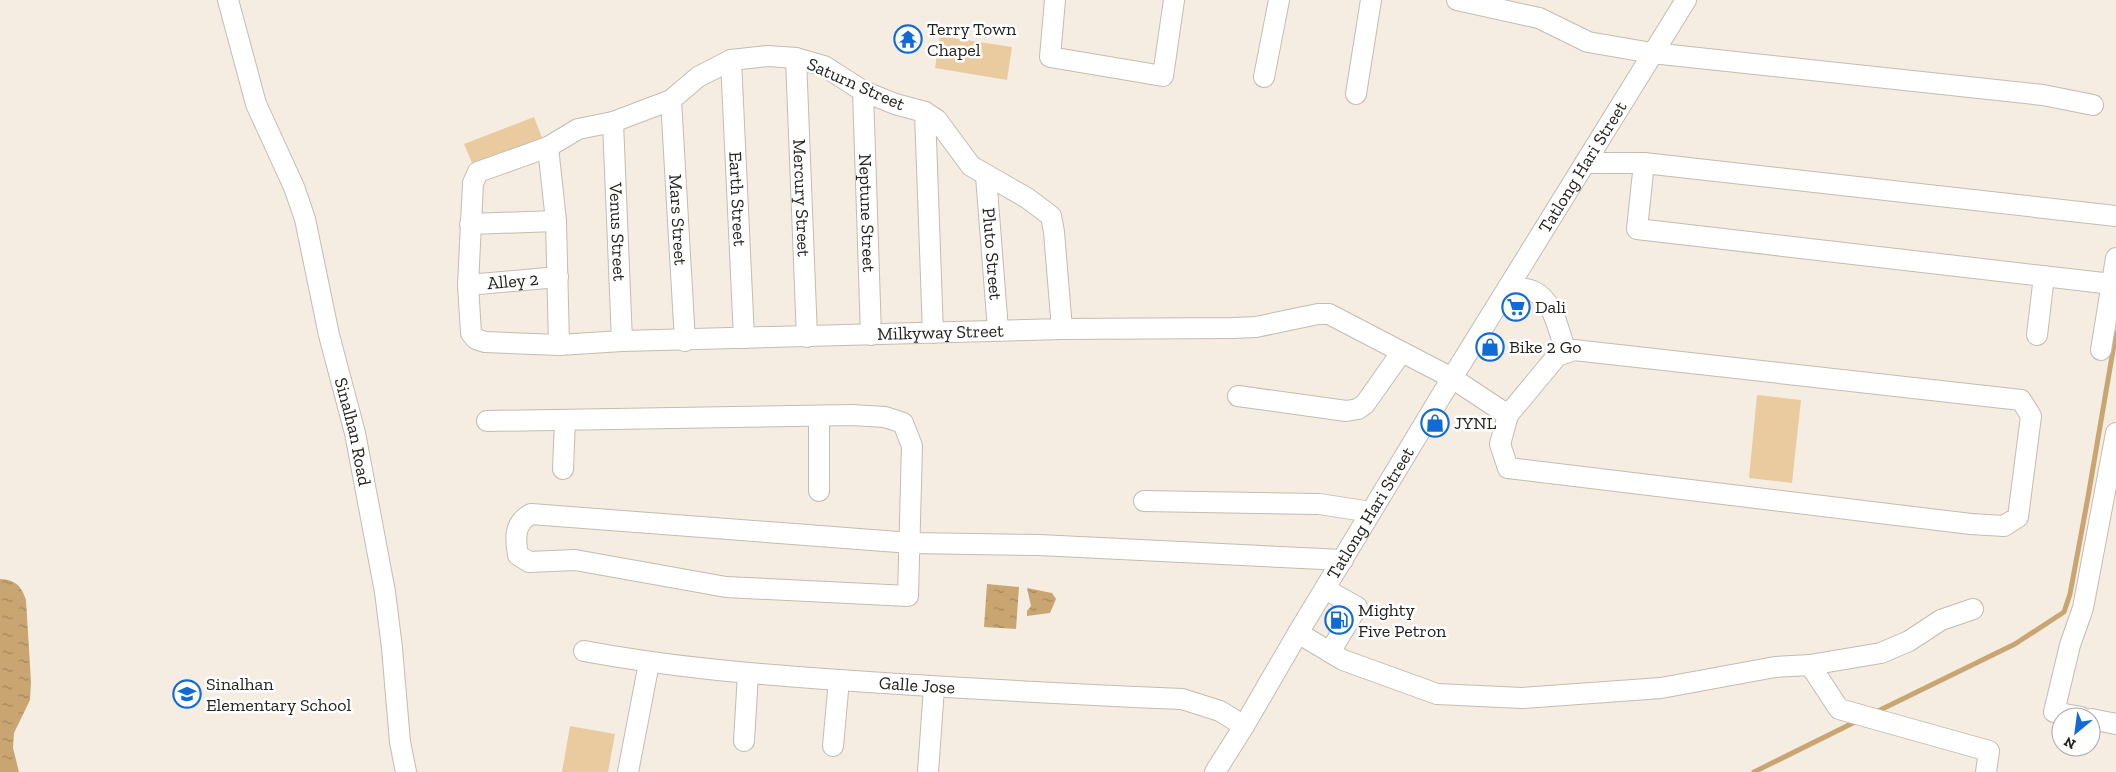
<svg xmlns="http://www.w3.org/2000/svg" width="2116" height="772" font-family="'Zilla Slab',serif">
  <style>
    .grass { fill: #eacb9f }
    .water { fill: url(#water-ripples) }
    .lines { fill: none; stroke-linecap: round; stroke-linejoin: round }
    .stream { stroke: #c9a571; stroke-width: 5 }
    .minor-casing { stroke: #c3bcb1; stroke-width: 22 }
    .minor { stroke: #fff; stroke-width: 20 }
    .labels { text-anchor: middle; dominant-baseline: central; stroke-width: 5; stroke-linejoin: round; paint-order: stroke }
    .poi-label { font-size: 18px; fill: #25231f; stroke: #fff; text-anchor: start }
    .street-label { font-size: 18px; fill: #25231f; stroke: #fff }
  </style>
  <defs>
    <pattern id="water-ripples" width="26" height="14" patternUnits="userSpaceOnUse" patternTransform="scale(1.25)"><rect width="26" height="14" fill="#c9a571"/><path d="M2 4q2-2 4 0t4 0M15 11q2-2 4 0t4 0" fill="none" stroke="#a3865c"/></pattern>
  </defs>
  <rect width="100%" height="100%" fill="#f5ede2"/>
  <!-- grass -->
  <path class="grass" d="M940,36L1012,47L1007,80L935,68Z
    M534,117L544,143L475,170L464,144Z
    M1757,395L1801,400L1792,483L1749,478Z
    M570,726L615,734L608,772H562Z"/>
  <!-- water -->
  <path class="water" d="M0,579C15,580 21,585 26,600L31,682L30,700L14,733L13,748L19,772H0Z
    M987,584L1019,587L1016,629L984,627Z
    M1027,588L1052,593L1056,599L1050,613L1027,616V611L1031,606Z"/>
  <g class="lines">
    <!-- stream -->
    <path class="stream" d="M1876,712L2015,644L2064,612L2070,594L2088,497L2116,333
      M1754,772L1859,720"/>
    <!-- minor casing -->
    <g class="minor-casing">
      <g id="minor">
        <path id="s1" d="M228,0L256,104L294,187L305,219L329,335L355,433L385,592L392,648L400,742L406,772"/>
        <path d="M1055,0L1050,57L1163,76L1174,0"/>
        <path d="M1457,0L1539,18L1588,42L1652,53L2043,95L2093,105"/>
        <path id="s2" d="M796,58L807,337"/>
        <path id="s3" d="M731,60L744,338"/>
        <path d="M1264,77L1279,0"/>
        <path id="s4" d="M863,91L871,335"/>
        <path d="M1356,94L1371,0"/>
        <path id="s5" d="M671,100L685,341"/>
        <path d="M925,112L933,333"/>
        <path id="s6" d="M613,122L622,341"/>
        <path d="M548,147L556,221L559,345"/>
        <path d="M1585,163H1644L2116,216"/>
        <path d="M1644,163L1637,229L2112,284"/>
        <path id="s7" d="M986,176L998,330"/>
        <path d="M470,224L556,221"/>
        <path id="s8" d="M468,285L558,277"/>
        <path d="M1509,286C1516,288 1526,288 1533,291C1554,300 1559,333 1566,352"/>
        <path id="s9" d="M1062,329L1054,232L1051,216L1027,198L971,166L937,120L925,112L895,104L863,91L824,66L796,58L768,56L731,60L698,77L671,100L613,122L578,129L548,147L478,172L473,183L468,285L471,333L476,339L485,342L559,345L622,341L1062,329L1233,328L1256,327L1318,314H1329L1452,378L1508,415"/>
        <path d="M2037,335L2044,276"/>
        <path d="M1574,350L2021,400L2031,416L2018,517L2004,526L1971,524L1508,468L1500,444L1508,415L1557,356Z"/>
        <path d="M2101,350L2116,258"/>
        <path d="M1238,396L1346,411L1358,409L1365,404L1401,353"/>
        <path d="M819,416V491"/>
        <path d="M487,421L852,415L885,417L903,423L912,446L908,596L726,587L575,560L529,562L518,555C515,538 514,523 531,514L911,543L1039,545L1343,560"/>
        <path d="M563,469L565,420"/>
        <path d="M1144,501L1319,504L1371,512"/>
        <path d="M1325,589L1357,607L1330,652"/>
        <path d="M1298,633L1343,660L1437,694L1522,698L1661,688L1775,667L1810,665L1881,653L1909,641L1941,620L1973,609"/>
        <path id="s10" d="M584,651C669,667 753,674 839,680C953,688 1068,694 1182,699L1220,711L1244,726"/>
        <path d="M1810,665L1839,709L1989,751L1986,772"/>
        <path d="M2081,717L2054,712L2070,645L2083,608L2116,433"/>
        <path d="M2091,719L2116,724"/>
        <path d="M744,741L748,674"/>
        <path d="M833,746L839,680"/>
        <path d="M628,772L649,663"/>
        <path d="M928,772L934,688"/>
        <path id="s11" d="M1215,772L1244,726L1298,633L1452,378L1686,0"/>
      </g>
    </g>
    <!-- minor -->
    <use href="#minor" class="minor"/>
  </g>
  <!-- icons -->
  <defs>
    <g id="temple-ring" transform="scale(1.4375)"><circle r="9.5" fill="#fff" stroke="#116bd4" stroke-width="1.5"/><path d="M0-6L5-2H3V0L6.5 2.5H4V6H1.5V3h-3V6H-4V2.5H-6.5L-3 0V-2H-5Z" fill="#116bd4"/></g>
    <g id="supermarket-ring" transform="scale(1.4375)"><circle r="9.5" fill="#fff" stroke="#116bd4" stroke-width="1.5"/><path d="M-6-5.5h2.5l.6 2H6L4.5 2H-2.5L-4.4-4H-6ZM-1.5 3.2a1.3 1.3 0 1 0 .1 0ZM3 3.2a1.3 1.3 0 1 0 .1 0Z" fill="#116bd4"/></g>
    <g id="shop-ring" transform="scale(1.4375)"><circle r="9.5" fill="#fff" stroke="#116bd4" stroke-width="1.5"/><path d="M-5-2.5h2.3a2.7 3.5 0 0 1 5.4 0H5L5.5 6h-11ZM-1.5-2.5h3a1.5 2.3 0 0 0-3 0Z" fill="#116bd4"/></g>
    <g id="fuel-ring" transform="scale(1.4375)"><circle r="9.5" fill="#fff" stroke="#116bd4" stroke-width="1.5"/><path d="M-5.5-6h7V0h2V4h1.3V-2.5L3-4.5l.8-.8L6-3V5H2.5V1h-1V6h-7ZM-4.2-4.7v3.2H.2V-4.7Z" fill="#116bd4"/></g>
    <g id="school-ring" transform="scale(1.4375)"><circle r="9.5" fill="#fff" stroke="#116bd4" stroke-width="1.5"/><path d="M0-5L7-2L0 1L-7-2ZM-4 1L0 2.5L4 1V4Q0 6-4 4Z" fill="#116bd4"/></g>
  </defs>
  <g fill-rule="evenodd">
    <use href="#temple-ring" x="908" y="39"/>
    <use href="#supermarket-ring" x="1516" y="307"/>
    <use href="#shop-ring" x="1490" y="347"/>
    <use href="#shop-ring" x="1435" y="423"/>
    <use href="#fuel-ring" x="1339" y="620"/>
    <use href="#school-ring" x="187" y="694"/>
  </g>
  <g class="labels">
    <!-- poi labels -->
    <g class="poi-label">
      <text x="927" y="29">Terry Town<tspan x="927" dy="21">Chapel</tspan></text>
      <text x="1535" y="307">Dali</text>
      <text x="1509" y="347">Bike 2 Go</text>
      <text x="1454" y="423">JYNL</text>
      <text x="1358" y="610">Mighty<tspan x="1358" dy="21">Five Petron</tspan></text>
      <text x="206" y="684">Sinalhan<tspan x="206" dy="21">Elementary School</tspan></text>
    </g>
    <!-- street labels -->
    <g class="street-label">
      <text transform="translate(856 84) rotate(24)">Saturn Street</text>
      <text stroke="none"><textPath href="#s11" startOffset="708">Tatlong Hari Street</textPath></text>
      <text stroke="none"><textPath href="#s2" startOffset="140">Mercury Street</textPath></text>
      <text stroke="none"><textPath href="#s3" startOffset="139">Earth Street</textPath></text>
      <text stroke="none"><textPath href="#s4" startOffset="122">Neptune Street</textPath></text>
      <text stroke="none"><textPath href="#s5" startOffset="120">Mars Street</textPath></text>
      <text stroke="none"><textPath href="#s6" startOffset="110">Venus Street</textPath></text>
      <text stroke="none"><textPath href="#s7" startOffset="78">Pluto Street</textPath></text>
      <text stroke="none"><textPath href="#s8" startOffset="45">Alley 2</textPath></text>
      <text stroke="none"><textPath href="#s9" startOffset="1401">Milkyway Street</textPath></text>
      <text stroke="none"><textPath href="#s1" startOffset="451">Sinalhan Road</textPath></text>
      <text stroke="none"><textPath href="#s11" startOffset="302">Tatlong Hari Street</textPath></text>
      <text stroke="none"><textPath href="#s10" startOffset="335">Galle Jose</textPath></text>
    </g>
  </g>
  <!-- north arrow -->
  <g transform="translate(2076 732) rotate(209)"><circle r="24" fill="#ffffff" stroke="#a8a7a5"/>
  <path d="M0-4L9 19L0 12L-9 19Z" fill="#116bd4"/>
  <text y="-8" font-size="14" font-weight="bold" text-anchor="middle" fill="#25231f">N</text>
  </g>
</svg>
